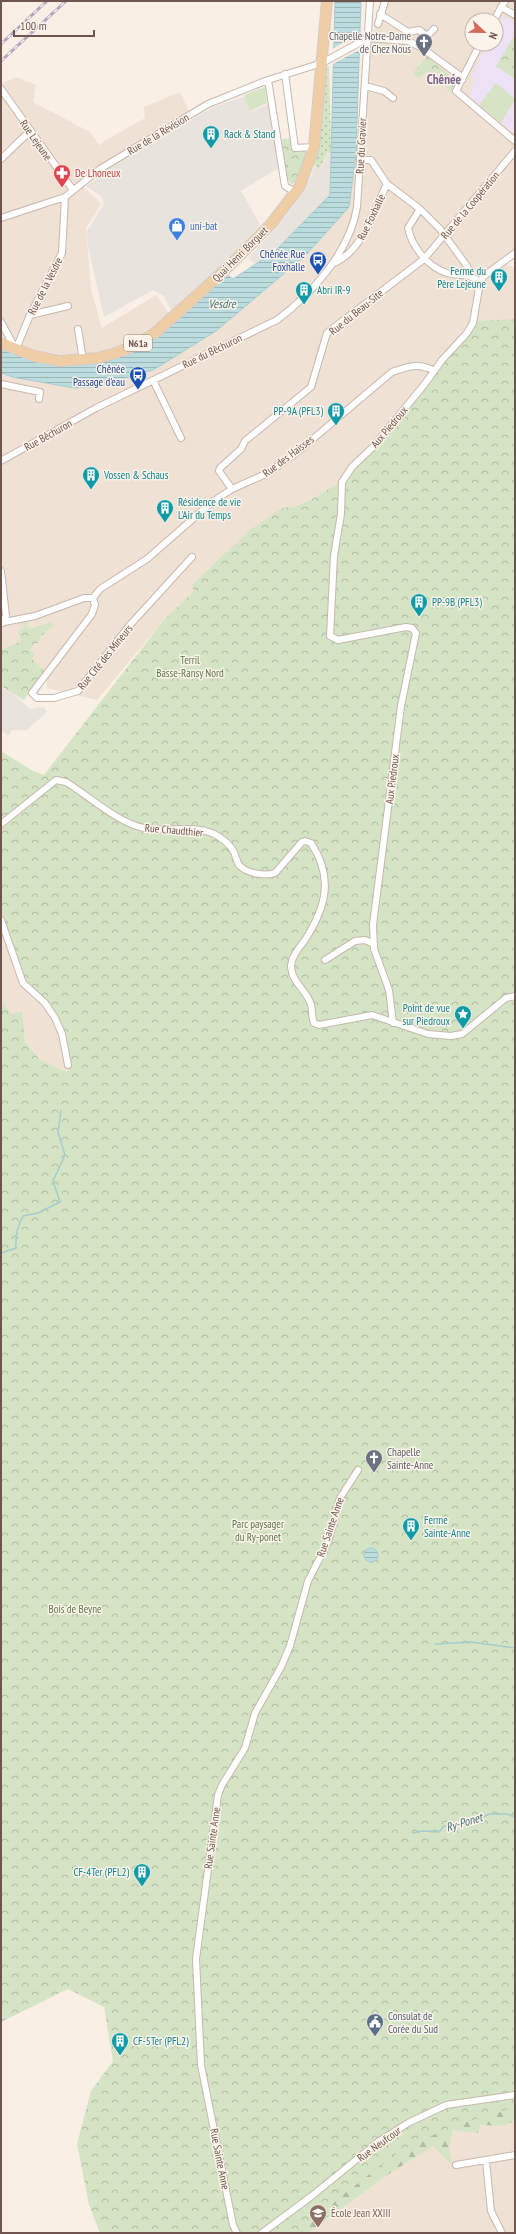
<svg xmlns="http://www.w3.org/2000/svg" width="516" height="2234" font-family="'PT Sans Narrow',sans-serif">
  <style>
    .residential { fill: #efe1d4; fill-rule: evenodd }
    .industrial { fill: #e9e3de }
    .education { fill: #ece1f5 }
    .grass { fill: url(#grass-dots) }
    .forest { fill: url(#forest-firs) }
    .park { fill: url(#park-crowns) }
    .garden { fill: #d4e4c5 }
    .water { fill: url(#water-rules); stroke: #a4cdd0 }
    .pier { fill: #f9efe5 }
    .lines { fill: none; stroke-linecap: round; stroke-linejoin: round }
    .stream { stroke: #a4cdd0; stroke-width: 1.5 }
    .minor-casing { stroke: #c8b7ad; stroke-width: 8 }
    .primary-casing { stroke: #d4ccca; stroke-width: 12 }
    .minor { stroke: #fff; stroke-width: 6 }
    .primary { stroke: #efcda5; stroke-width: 10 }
    .rail-casing { stroke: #b1a5c0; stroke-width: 3 }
    .rail { stroke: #fcf4ea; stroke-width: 1.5; stroke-dasharray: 4.5; stroke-linecap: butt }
    .labels { text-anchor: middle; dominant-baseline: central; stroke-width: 3; stroke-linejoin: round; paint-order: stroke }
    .shield { fill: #fcf4ea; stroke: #99857d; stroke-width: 1 }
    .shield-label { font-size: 10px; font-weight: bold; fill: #6e564e }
    .worship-label { font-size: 11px; fill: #5b616d; stroke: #fcf4ea; text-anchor: end }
    .street-label { font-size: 11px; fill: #6e564e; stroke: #fcf4ea }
    .culture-label { font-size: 11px; fill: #0d838f; stroke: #fcf4ea; text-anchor: start }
    .health-label { font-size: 11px; fill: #be3a42; stroke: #fcf4ea; text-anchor: start }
    .shop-label { font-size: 11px; fill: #366cbe; stroke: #fcf4ea; text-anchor: start }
    .transit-label { font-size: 11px; fill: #164399; stroke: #fcf4ea; text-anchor: end }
    .park-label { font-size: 11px; fill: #5c784a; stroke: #fcf4ea }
    .service-label { font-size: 11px; fill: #4e5e75; stroke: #fcf4ea; text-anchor: start }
    .education-label { font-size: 11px; fill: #785e54; stroke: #fcf4ea; text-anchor: start }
    .water-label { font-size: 12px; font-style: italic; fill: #477478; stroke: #fcf4ea }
    .quarter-label { font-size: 13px; font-weight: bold; fill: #7a668a; stroke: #fcf4ea }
  </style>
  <defs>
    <pattern id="grass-dots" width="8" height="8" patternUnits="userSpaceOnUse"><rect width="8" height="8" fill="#d4e4c5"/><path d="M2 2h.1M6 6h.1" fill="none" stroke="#b0bca2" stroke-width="1.8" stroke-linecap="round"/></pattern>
    <pattern id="forest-firs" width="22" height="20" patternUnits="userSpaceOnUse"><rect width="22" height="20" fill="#d4e4c5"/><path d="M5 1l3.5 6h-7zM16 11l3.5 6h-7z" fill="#b0bca2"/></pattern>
    <pattern id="park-crowns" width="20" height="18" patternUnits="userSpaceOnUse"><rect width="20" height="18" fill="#d4e4c5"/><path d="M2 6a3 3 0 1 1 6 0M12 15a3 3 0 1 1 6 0" fill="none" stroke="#b0bca2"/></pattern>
    <pattern id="water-rules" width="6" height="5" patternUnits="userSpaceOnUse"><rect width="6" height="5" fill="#bcdddf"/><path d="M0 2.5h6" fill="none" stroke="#9db6b7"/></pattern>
  </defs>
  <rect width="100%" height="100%" fill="#f9efe5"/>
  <!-- residential -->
  <path class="residential" d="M388,1H515V257L506,264L515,268V319L472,325L349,476L312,499L297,506L281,508L163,621L97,700L47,688L45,671L31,659L30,650L34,642L52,627L30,629L26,622L21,641L1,650V375L75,388L94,387L153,370L349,207L373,32ZM472,20H496V44H472Z
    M16,77L36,85L33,102L90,132L100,146L101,143L145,118L144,107L180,92L192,118L83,186L101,204L86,228L91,290L102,328L156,295L170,315L118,349L76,356L32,350L1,336V84Z
    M1,881L65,1041L66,1071L40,1060L25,1042V1035L1,1001Z
    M515,2115V2233H308L389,2174L433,2146L452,2166L449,2151L453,2130L478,2133L480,2125L505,2126L514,2121Z"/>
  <!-- industrial -->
  <path class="industrial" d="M246,96L252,111L270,103L280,167L241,191L260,225L220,268L172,312L164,296L153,290L104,317L88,246L87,231L104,204L102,197L86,186L116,165L213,107Z
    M327,154H331L330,196L292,235L256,265L248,258L278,226L306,189L315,166L321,168Z
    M1,687L10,691L30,709L44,707L47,712L27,730H12L8,736L1,730Z"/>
  <!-- education -->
  <path class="education" d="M503,16L515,22L514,133L470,97L471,86L475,79L471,77L487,44H496V28Z"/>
  <!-- grass -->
  <path class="grass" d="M329,66L331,153H327L320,168L313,165L319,142L326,69Z"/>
  <!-- forest -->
  <path class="forest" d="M515,2100L514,2121L505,2126L480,2125L478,2133L453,2130L449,2150L453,2167L433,2146L389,2174L308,2233H269L378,2145Z"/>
  <!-- park -->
  <path class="park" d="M513,32L515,33V79L496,66L514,36Z
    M427,56L456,81L450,93L435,72L430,75L427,71L418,79L413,73Z
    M293,138L295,151L310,149L298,182L291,184L286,176L282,139Z
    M515,319V2107C469,2121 435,2131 393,2156L294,2233H100L89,2205L77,2144L91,2091L113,2061L104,2007L68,1989L1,2022V1001L11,1014L22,1012L25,1042L40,1060L67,1072L68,1065L55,1018L23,983L1,918V751L33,771L44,775L163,621L194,591L192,585L249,531L282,508L297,506L312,499L349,476L478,321Z
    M26,621L30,629L52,622V627L40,637L38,643H34L30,650L34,655L32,659L45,671L24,700L1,686V650L21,641L18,632L24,628L23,622Z"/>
  <!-- garden -->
  <path class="garden" d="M496,83L515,99L501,123L479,105Z
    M265,87L267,103L250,111L244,95Z"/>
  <!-- water -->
  <path class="water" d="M335,1H361L356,154L349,207L306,255L216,331L153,370L94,387L75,388L12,377L1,373V348L41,362L114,358L226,274L233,279L274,252L330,195Z
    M364 1555a7 7 0 1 1 14 0a7 7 0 1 1-14 0Z"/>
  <!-- pier -->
  <path class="pier" d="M361,33V49L331,65L332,49Z"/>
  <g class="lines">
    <!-- stream -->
    <path class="stream" d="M1,1253L16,1248C15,1236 17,1227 23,1216L38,1213L60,1202L53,1181L65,1155L58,1132L61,1110
      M435,1644L470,1642L515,1648
      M413,1833L422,1831L439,1832L444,1826L474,1821L489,1814H507L515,1817"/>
    <!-- minor casing -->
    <g class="minor-casing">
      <path id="minor" d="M501,7L515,15
        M380,14L408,32L419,30L427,36L434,29
        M494,20L505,1
        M378,24L385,1
        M368,38L408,41L422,48L459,75L462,80
        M480,44L456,91L515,141
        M285,74L295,148L314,147
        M268,80L285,186L295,192
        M365,86L384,91L393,98
        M1,89L73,190
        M1,159L30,131
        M360,160H371L387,184L420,209L440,229L467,266L471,275
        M420,209L408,228C412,247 428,267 447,273C461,277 468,272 480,282
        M1,218L65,197L100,169L208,104L268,80L322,63L368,38
        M334,263C364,250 373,211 387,184
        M30,315L68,306
        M1,322L15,348
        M78,329L83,360
        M16,349L30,315L62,253L65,197
        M153,380L181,438
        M1,384L40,392L39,399
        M1,461L96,408L277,320C313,293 350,251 357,207L370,1
        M232,489L219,471L220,468L241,449L245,441L311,387L327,333L424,259L515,151
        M1,571L6,616L2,623
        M93,598L95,605L92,614L32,693L37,698H54L78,691L129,626L192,557
        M4,622L35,616L84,598H93L100,589L147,559L212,502L232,489L268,473L301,449L392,372C406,367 419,362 434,371
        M1,824L56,780L66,782C89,796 118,823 144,828C167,833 193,824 214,834C222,838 230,845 234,852C236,857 237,863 240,866C248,874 265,876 275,873L302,842L305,841L311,843C334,878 326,907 305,940C299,948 291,957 291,967C292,982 305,989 310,1002C313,1008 311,1016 314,1023L319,1025L372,1015L428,1034L451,1036L462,1034L506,998L515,996
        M1,920L23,983L45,1003L55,1018L62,1034L68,1065
        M325,960L355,941L365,940L374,944
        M393,1023L389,990L374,949L373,925L401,706L416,633L412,628L406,627L338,640L330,636L334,556L341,514L342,482L352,467L373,447L424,385L442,360L467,333L473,323L480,282L484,276L515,253
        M486,2161L491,2211L502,2233
        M456,2165L515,2155
        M237,2233L233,2225L201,2065L196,1959L218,1795L222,1785L245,1748L255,1713L281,1667L290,1646L308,1581L328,1542L340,1498L358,1470
        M262,2233L313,2195L378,2142L408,2123L446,2105L515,2095"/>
    </g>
    <!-- primary casing -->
    <g class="primary-casing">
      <path id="primary" d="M1,343L34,356L60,361L98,358L113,354L134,346L156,332L224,271L271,224L300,186L314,147L327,1"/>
    </g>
    <!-- minor -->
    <use href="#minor" class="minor"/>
    <!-- primary -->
    <use href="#primary" class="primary"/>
    <!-- rail casing -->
    <g class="rail-casing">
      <path id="rail" d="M1,44L47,1
        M1,61L66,1"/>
    </g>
    <!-- rail -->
    <use href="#rail" class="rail"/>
  </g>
  <!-- icons -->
  <defs>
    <g id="church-pin" transform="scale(0.9)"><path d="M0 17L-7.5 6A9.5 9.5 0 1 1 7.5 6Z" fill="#6b7280" stroke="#fcf4ea"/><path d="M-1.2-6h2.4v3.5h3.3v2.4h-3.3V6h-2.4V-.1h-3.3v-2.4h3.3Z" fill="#fff"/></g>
    <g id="building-pin" transform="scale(0.9)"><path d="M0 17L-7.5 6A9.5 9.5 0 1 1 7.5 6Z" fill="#0f9aa8" stroke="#fcf4ea"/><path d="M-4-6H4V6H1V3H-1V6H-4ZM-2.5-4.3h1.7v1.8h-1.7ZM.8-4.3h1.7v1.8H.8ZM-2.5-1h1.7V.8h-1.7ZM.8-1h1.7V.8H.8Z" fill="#fff"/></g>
    <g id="pharmacy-pin" transform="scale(0.9)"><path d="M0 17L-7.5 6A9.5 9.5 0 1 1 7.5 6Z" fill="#e0444e" stroke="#fcf4ea"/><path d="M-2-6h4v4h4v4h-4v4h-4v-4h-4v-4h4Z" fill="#fff"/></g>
    <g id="shop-pin" transform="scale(0.9)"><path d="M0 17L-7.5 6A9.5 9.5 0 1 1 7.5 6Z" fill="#3f7fe0" stroke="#fcf4ea"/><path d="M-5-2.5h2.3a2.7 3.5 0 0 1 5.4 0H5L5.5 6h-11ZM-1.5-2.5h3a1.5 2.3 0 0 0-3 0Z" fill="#fff"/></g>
    <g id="bus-pin" transform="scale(0.9)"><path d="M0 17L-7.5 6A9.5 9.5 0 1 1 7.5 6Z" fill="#1a4fb4" stroke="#fcf4ea"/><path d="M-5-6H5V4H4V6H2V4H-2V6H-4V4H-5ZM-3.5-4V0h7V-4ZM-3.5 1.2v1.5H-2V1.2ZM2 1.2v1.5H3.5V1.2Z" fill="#fff"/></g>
    <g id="sight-pin" transform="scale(0.9)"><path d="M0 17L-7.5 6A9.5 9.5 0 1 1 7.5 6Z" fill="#0f9aa8" stroke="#fcf4ea"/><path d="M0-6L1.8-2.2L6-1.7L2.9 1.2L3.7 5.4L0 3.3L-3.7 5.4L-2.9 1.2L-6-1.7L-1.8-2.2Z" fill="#fff"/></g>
    <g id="civic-pin" transform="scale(0.9)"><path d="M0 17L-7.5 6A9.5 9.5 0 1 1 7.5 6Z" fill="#5c6f8a" stroke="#fcf4ea"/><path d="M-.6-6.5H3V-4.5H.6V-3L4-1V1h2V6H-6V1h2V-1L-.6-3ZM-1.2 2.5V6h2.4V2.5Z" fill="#fff"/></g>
    <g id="school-pin" transform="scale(0.9)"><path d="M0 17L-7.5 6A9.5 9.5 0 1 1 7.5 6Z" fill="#8d6e63" stroke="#fcf4ea"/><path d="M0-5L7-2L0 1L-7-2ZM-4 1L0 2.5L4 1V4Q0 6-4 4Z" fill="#fff"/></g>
  </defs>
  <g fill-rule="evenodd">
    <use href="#church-pin" x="424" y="42"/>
    <use href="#building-pin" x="211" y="134"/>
    <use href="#pharmacy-pin" x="62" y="173"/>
    <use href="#shop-pin" x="177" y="226"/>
    <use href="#bus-pin" x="318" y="260"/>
    <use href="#building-pin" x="499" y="277"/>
    <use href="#building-pin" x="304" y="290"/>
    <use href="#bus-pin" x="138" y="375"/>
    <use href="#building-pin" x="336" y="411"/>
    <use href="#building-pin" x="91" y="475"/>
    <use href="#building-pin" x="165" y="508"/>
    <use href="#building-pin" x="419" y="602"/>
    <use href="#sight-pin" x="463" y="1014"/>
    <use href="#church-pin" x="374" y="1458"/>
    <use href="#building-pin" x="411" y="1526"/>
    <use href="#building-pin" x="142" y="1872"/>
    <use href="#civic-pin" x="375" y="2022"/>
    <use href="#building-pin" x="120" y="2041"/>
    <use href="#school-pin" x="318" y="2213"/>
  </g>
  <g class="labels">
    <!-- shield labels -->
    <rect class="shield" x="124" y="335" width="28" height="16" rx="3"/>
    <g class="shield-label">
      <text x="138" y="343">N61a</text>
    </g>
    <!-- worship labels -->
    <g class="worship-label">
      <text x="411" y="36">Chapelle Notre-Dame<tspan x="411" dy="13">de Chez Nous</tspan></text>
      <text x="387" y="1452" text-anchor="start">Chapelle<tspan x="387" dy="13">Sainte-Anne</tspan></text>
    </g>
    <!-- street labels -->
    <g class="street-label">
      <text transform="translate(158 134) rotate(-31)">Rue de la Révision</text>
      <text transform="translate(36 140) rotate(55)">Rue Lejeune</text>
      <text transform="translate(361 146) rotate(-87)">Rue du Gravier</text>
      <text transform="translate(470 205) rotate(-50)">Rue de la Coopération</text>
      <text transform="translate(371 217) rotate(-64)">Rue Foxhalle</text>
      <text transform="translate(240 254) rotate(-45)">Quai Henri Borguet</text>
      <text transform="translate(45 286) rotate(-63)">Rue de la Vesdre</text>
      <text transform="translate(356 312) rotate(-39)">Rue du Beau-Site</text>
      <text transform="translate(212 351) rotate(-26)">Rue du Bêchuron</text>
      <text transform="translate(389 427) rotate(-50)">Aux Piedroux</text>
      <text transform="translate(48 435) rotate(-29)">Rue Bêchuron</text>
      <text transform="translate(288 456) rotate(-37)">Rue des Haisses</text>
      <text transform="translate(105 657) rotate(-51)">Rue Cité des Mineurs</text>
      <text transform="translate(392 779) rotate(-83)">Aux Piedroux</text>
      <text transform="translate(174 830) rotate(5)">Rue Chaudthier</text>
      <text transform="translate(330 1527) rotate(-71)">Rue Sainte Anne</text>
      <text transform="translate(212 1838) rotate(-82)">Rue Sainte Anne</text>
      <text transform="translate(379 2144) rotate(-36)">Rue Neufcour</text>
      <text transform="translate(220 2159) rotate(79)">Rue Sainte Anne</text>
    </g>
    <!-- culture labels -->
    <g class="culture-label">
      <text x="224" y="134">Rack &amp; Stand</text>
      <text x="486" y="271" text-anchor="end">Ferme du<tspan x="486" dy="13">Père Lejeune</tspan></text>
      <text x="317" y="290">Abri IR-9</text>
      <text x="323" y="411" text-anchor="end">PP-9A (PFL3)</text>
      <text x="104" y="475">Vossen &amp; Schaus</text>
      <text x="178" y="502">Résidence de vie<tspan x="178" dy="13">L'Air du Temps</tspan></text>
      <text x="432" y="602">PP-9B (PFL3)</text>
      <text x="450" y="1008" text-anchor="end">Point de vue<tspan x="450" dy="13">sur Piedroux</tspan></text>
      <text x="424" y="1520">Ferme<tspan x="424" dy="13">Sainte-Anne</tspan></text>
      <text x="129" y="1872" text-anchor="end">CF-4Ter (PFL2)</text>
      <text x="133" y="2041">CF-5Ter (PFL2)</text>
    </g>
    <!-- health labels -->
    <g class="health-label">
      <text x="75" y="173">De Lhoneux</text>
    </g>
    <!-- shop labels -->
    <g class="shop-label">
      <text x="190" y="226">uni-bat</text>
    </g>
    <!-- transit labels -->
    <g class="transit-label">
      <text x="305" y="254">Chênée Rue<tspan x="305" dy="13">Foxhalle</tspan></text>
      <text x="125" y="369">Chênée<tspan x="125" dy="13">Passage d'eau</tspan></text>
    </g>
    <!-- park labels -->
    <g class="park-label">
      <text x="190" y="660">Terril<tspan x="190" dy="13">Basse-Ransy Nord</tspan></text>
      <text x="258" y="1524">Parc paysager<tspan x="258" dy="13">du Ry-ponet</tspan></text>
      <text x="75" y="1609">Bois de Beyne</text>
    </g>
    <!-- service labels -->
    <g class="service-label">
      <text x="388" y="2016">Consulat de<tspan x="388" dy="13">Corée du Sud</tspan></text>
    </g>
    <!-- education labels -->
    <g class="education-label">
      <text x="331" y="2213">École Jean XXIII</text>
    </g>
    <!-- water labels -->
    <g class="water-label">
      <text x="222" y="303">Vesdre</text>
      <text transform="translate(464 1822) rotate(-17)">Ry-Ponet</text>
    </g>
    <!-- quarter labels -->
    <g class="quarter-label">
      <text x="444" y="79">Chênée</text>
    </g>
  </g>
  <!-- border -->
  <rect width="516" height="2234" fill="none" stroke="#6e564e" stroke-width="4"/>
  <!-- north arrow -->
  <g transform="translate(484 32) rotate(112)"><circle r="19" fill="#fcf4ea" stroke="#c3b5ac"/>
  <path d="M0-3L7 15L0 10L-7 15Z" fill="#d36a5a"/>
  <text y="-6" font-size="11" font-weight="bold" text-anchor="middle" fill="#6e564e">N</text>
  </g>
  <!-- scale -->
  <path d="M14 30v6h80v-6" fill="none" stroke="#6e564e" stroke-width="2"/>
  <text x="20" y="30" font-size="12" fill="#6e564e" stroke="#fcf4ea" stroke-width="3" paint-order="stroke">100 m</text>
</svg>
